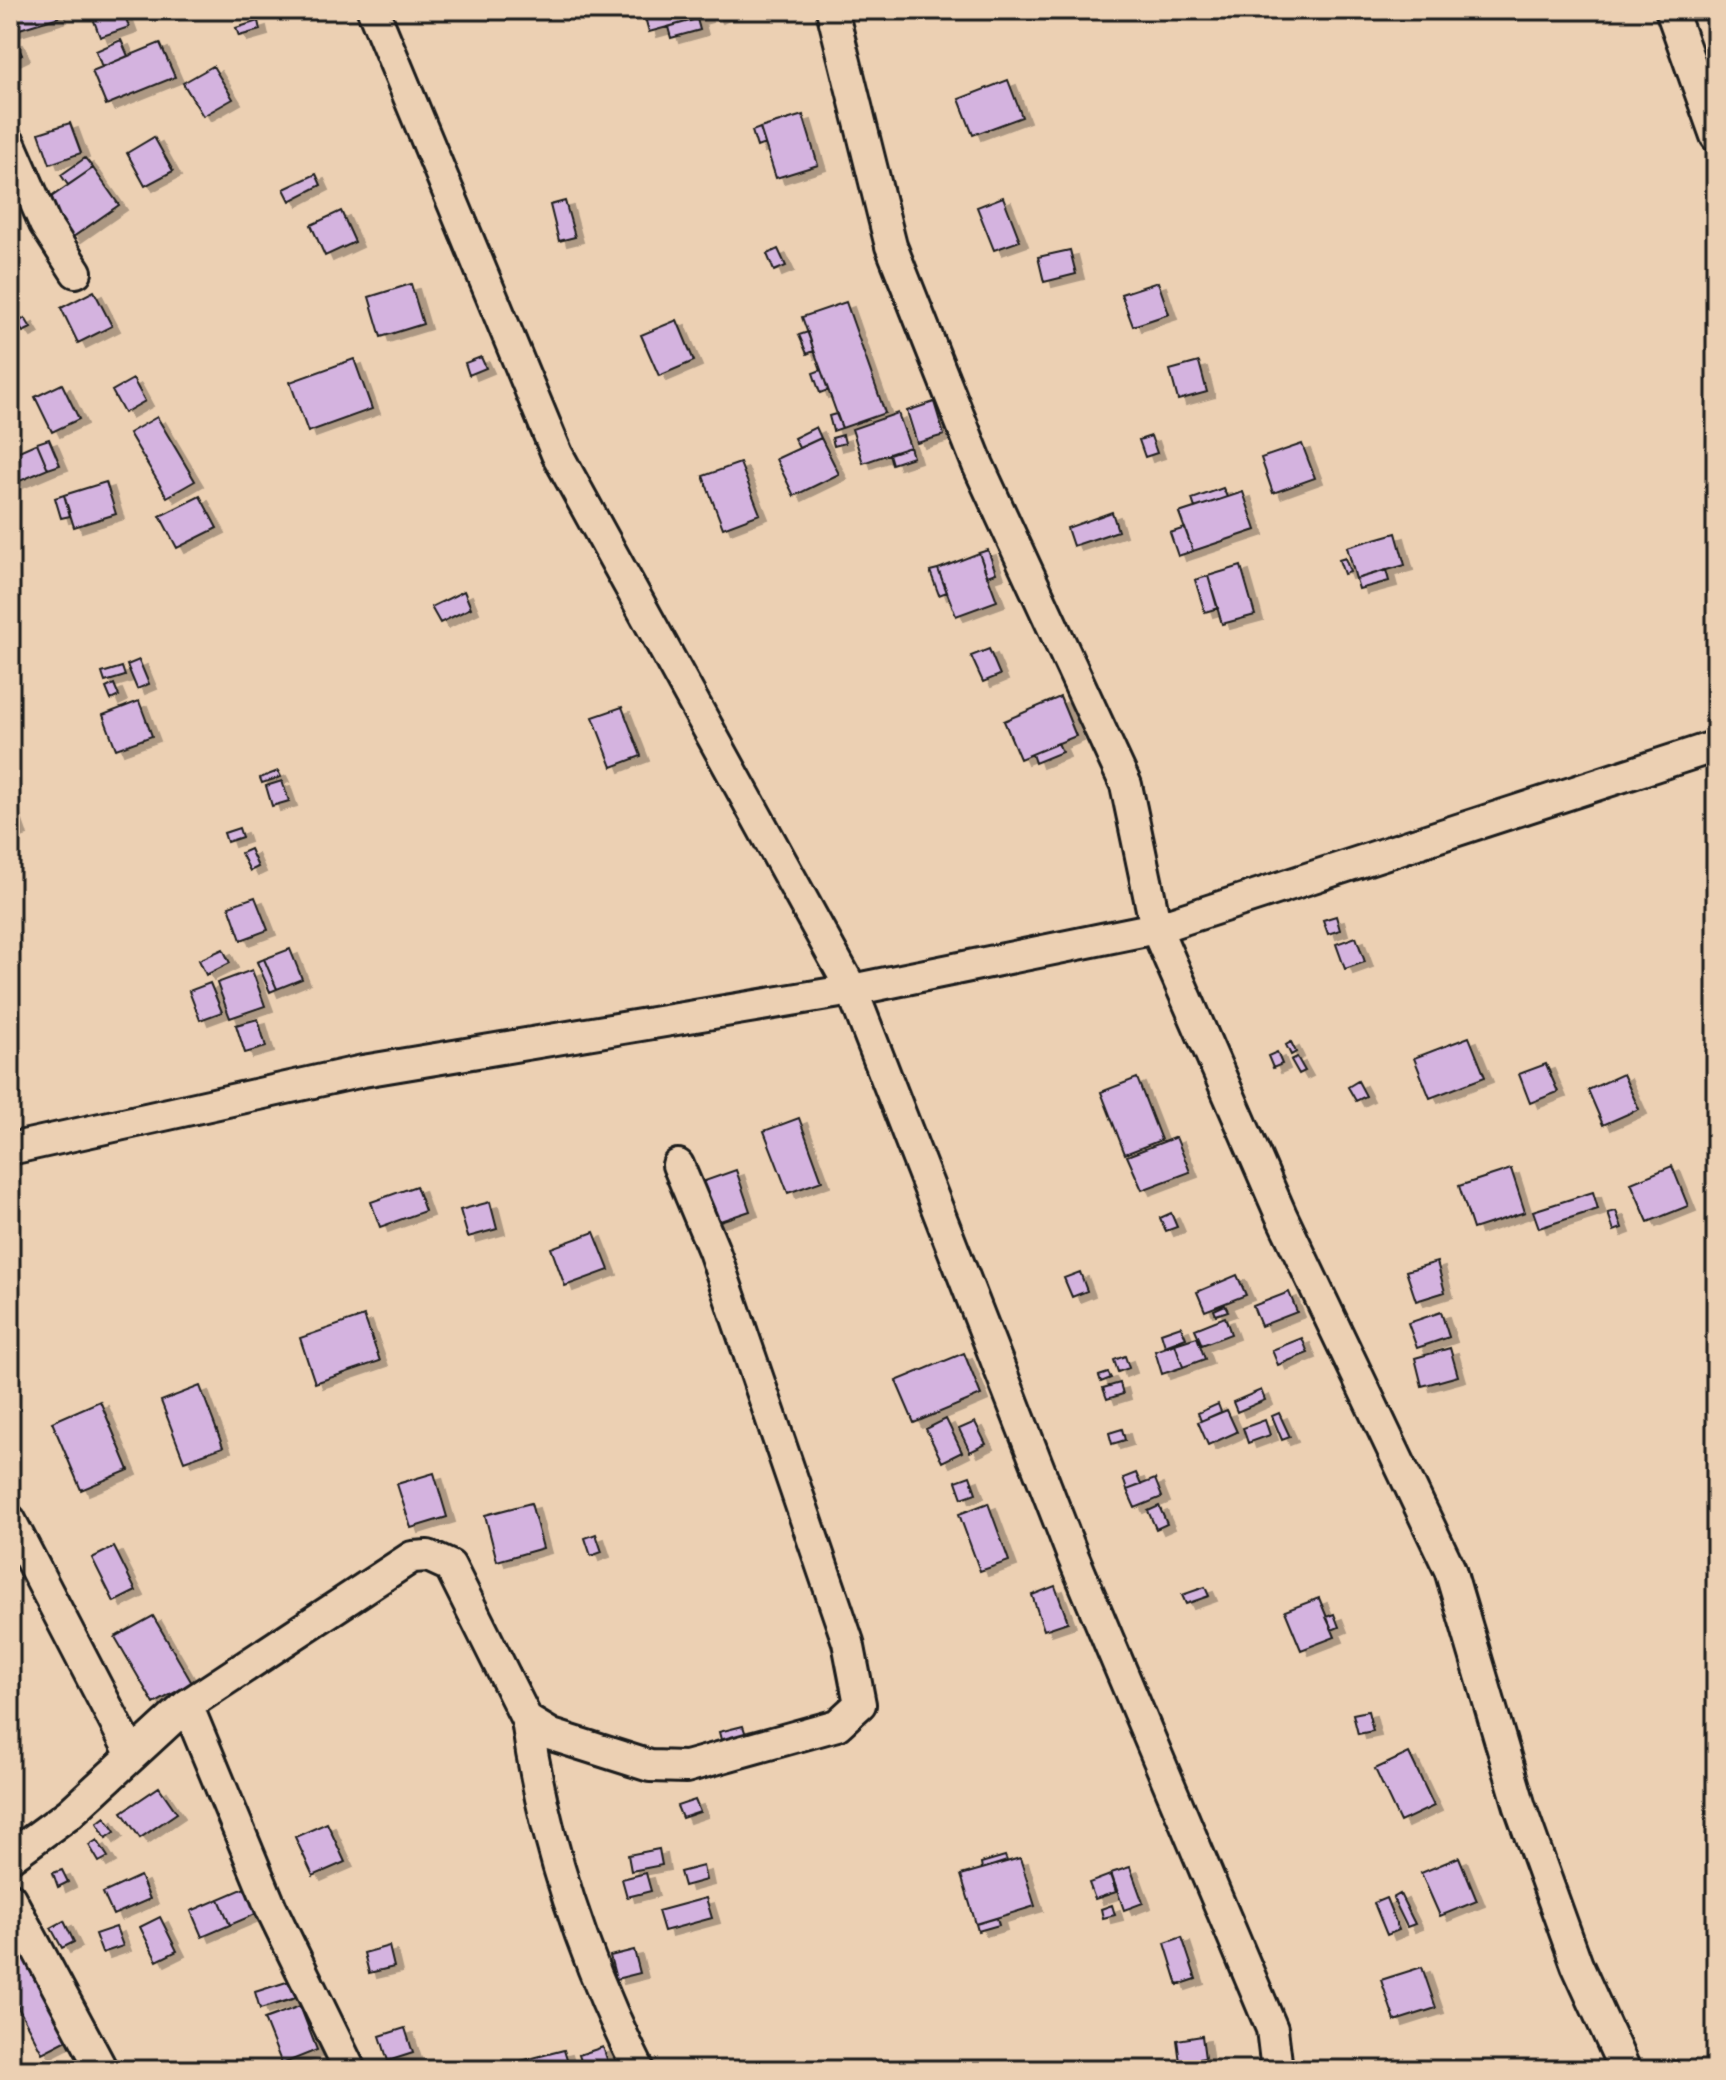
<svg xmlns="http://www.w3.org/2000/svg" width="1726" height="2080" font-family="Itim,sans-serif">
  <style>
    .building { fill: #d4b3df; stroke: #1c1c1c; stroke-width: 2; filter: url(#shadow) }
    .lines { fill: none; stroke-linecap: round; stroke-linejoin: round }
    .minor-casing { stroke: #1c1c1c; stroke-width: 36 }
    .minor { stroke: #ecd0b3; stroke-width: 30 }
  </style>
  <defs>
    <filter id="shadow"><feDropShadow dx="8" dy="5" stdDeviation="0" flood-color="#0004"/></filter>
  </defs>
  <rect width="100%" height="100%" fill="#ecd0b3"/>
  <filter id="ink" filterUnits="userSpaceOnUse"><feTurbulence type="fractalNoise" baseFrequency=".0125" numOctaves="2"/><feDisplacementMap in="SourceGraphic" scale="16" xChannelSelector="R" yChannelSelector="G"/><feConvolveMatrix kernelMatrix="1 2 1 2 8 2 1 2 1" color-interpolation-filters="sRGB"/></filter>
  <g filter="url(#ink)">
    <!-- building -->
    <path class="building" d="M25,10H57L59,17L13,31L10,15Z
      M90,10H123L129,27L100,37Z
      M643,10H702L704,17L649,32Z
      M711,10H723L725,13L715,18Z
      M697,19L700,30L671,38L668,27Z
      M258,21L260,30L239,36L236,28Z
      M15,40L22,55L10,61V41Z
      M121,40L128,56L102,67L96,51Z
      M160,43L175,77L106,105L92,71Z
      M213,66L233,99L203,116L183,83Z
      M1008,80L1022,117L973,135L959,99Z
      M803,115L818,165L776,178L760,128Z
      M70,123L81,153L50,164L39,133Z
      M760,128L765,144L757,147L752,131Z
      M154,137L173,171L145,186L127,153Z
      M85,158L93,168L68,185L61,175Z
      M93,168L119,205L73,237L47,200Z
      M316,174L321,185L290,201L284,189Z
      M1003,197L1020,241L994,250L977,207Z
      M565,201L575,237L559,241L550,205Z
      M341,211L355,242L325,256L311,225Z
      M778,249L786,266L774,271L767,254Z
      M1070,250L1076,274L1044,282L1038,257Z
      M1158,282L1169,314L1133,326L1121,294Z
      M411,284L423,324L381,337L369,297Z
      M94,291L112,326L78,343L61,308Z
      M846,302L885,413L842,428L802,317Z
      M25,318L31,328L23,332L17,323Z
      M677,320L694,361L659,376L641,335Z
      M808,332L814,351L807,354L799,335Z
      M481,357L486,368L469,375L465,363Z
      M354,359L372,409L308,432L290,382Z
      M1199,362L1207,392L1178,400L1170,370Z
      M821,370L828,390L820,393L813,373Z
      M133,379L145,401L124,413L112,391Z
      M62,384L79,419L52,432L35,397Z
      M934,402L944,435L917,443L907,411Z
      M898,413L910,447L863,463L852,429Z
      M836,414L842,428L833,431L829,416Z
      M157,417L195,481L167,497L129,433Z
      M816,427L821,438L799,448L794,438Z
      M843,435L845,443L834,446L832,438Z
      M1151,436L1157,453L1145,457L1139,440Z
      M821,438L839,474L794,496L776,459Z
      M49,439L60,465L48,469L37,443Z
      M37,443L48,469L15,483L10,471V455Z
      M1302,444L1315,478L1273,493L1261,458Z
      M910,447L913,457L892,464L889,454Z
      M740,463L760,514L723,528L703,476Z
      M106,482L116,514L74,527L64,495Z
      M1223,488L1227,497L1195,508L1192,499Z
      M1243,492L1256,530L1193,551L1179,513Z
      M64,495L70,516L61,518L55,498Z
      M200,496L217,528L177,548L160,516Z
      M1112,512L1118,531L1073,546L1067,528Z
      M1185,528L1193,551L1178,556L1170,533Z
      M1396,533L1405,565L1356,579L1347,547Z
      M988,550L996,573L987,576L979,553Z
      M979,553L997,601L956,616L938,569Z
      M1345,558L1350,572L1344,574L1339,560Z
      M1241,566L1255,615L1222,624L1208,576Z
      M938,569L947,592L939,595L930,571Z
      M1386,570L1389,581L1359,589L1356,579Z
      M1208,576L1218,608L1205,612L1195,580Z
      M464,591L471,608L440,623L431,607Z
      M989,649L1000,675L983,682L971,656Z
      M139,660L149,684L137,689L127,665Z
      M122,667L125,676L105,682L102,673Z
      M114,684L119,696L111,700L106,688Z
      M1060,697L1076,736L1020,759L1004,721Z
      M139,701L152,736L116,749L103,715Z
      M622,707L641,756L612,767L593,717Z
      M1058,743L1062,752L1035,763L1032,754Z
      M278,771L281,777L262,783L260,778Z
      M282,781L289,801L272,806L266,786Z
      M10,810H12L19,830L10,833Z
      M239,828L242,837L227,842L224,833Z
      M250,849L258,867L250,871L241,853Z
      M255,897L268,930L241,940L229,906Z
      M1336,916L1340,930L1328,934L1323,920Z
      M1356,937L1365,962L1345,969L1336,944Z
      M223,949L230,963L206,975L199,960Z
      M290,949L302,979L277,989L264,959Z
      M264,959L277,989L270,992L257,962Z
      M252,970L265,1006L230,1018L217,983Z
      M210,983L222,1012L200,1020L189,991Z
      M258,1019L266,1047L245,1053L236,1025Z
      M1469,1037L1485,1077L1430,1098L1414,1058Z
      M1291,1042L1296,1052L1291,1055L1286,1045Z
      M1277,1052L1282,1064L1273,1068L1268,1056Z
      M1297,1057L1305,1071L1299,1074L1291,1060Z
      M1546,1064L1558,1092L1530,1103L1519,1074Z
      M1623,1074L1639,1109L1603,1125L1588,1090Z
      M1137,1078L1161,1140L1125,1154L1101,1092Z
      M1358,1081L1366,1096L1356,1101L1348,1087Z
      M799,1118L822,1181L788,1193L764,1131Z
      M1176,1137L1190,1172L1142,1190L1127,1156Z
      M1672,1166L1688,1206L1648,1222L1631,1183Z
      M1511,1169L1525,1212L1473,1229L1459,1186Z
      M736,1170L750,1211L714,1223L699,1183Z
      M416,1186L425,1211L380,1227L371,1202Z
      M1593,1192L1598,1209L1539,1228L1533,1211Z
      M490,1202L497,1229L468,1237L460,1210Z
      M1616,1211L1622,1228L1614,1231L1608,1213Z
      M1171,1213L1177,1227L1166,1231L1160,1218Z
      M594,1232L609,1270L565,1286L551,1248Z
      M1437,1262L1445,1292L1416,1301L1406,1271Z
      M1080,1272L1087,1291L1072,1297L1064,1278Z
      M1237,1275L1246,1295L1205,1311L1197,1292Z
      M1289,1292L1297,1312L1261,1326L1253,1306Z
      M1225,1305L1228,1311L1216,1315L1214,1310Z
      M1441,1312L1449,1337L1417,1348L1408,1323Z
      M364,1316L380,1361L315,1383L300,1338Z
      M1225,1317L1231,1334L1202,1345L1195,1329Z
      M1181,1326L1186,1338L1165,1346L1161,1333Z
      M1197,1337L1205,1359L1183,1367L1175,1344Z
      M1302,1338L1308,1353L1278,1365L1272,1350Z
      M1175,1344L1183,1367L1162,1374L1155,1351Z
      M1450,1348L1458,1376L1422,1386L1415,1358Z
      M964,1353L981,1395L914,1423L896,1381Z
      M1125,1356L1129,1368L1118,1372L1114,1360Z
      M1108,1373L1111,1378L1101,1382L1099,1376Z
      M1120,1383L1123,1394L1107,1399L1103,1388Z
      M200,1386L223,1447L184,1461L161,1401Z
      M1261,1390L1265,1400L1237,1412L1233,1402Z
      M100,1401L129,1470L81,1490L52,1422Z
      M1218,1404L1221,1412L1201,1421L1198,1413Z
      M1227,1410L1237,1432L1208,1445L1198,1422Z
      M1279,1413L1290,1437L1282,1440L1272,1416Z
      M946,1419L962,1452L942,1462L926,1429Z
      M1265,1420L1270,1435L1248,1443L1243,1428Z
      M975,1422L986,1444L970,1452L959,1429Z
      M1122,1429L1125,1440L1112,1444L1109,1433Z
      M434,1473L447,1517L411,1528L397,1484Z
      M1136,1473L1141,1485L1127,1490L1123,1478Z
      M970,1476L976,1493L962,1498L956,1481Z
      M1155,1479L1162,1497L1135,1508L1127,1490Z
      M531,1503L543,1548L497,1561L485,1515Z
      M988,1503L1009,1561L980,1571L959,1514Z
      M1159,1506L1167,1524L1156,1529L1148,1511Z
      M596,1534L602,1552L591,1556L585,1538Z
      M114,1547L136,1591L114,1602L92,1558Z
      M1055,1586L1068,1622L1044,1630L1032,1595Z
      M1205,1587L1209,1596L1186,1604L1182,1595Z
      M1319,1598L1335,1637L1301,1650L1285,1611Z
      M1334,1614L1339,1627L1332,1630L1326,1617Z
      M153,1616L192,1683L154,1704L115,1637Z
      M1368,1711L1373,1731L1358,1734L1353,1714Z
      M743,1726L748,1741L723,1747L719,1732Z
      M1409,1753L1434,1806L1400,1822L1375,1769Z
      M159,1787L177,1813L140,1838L122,1812Z
      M695,1800L700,1812L682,1818L677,1806Z
      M105,1817L115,1832L106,1838L97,1823Z
      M327,1823L345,1862L313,1876L295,1837Z
      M97,1840L108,1857L99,1862L89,1845Z
      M659,1849L662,1865L631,1871L628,1855Z
      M1005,1856L1007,1861L982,1869L981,1863Z
      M1459,1857L1477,1901L1440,1916L1421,1873Z
      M1020,1858L1035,1906L976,1924L961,1875Z
      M703,1866L706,1880L684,1886L680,1872Z
      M1130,1867L1143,1903L1124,1910L1111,1873Z
      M62,1870L68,1882L58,1887L53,1873Z
      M646,1873L651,1891L627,1897L622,1879Z
      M1110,1875L1116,1892L1095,1899L1089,1883Z
      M140,1876L150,1899L113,1915L103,1893Z
      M247,1887L258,1913L230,1925L219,1899Z
      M1400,1894L1415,1924L1407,1927L1393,1898Z
      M706,1898L712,1918L664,1931L658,1911Z
      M1386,1898L1399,1930L1387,1935L1374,1903Z
      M219,1899L230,1925L202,1937L191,1911Z
      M1112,1905L1115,1915L1103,1918L1101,1909Z
      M10,1916L75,2036L42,2053L10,1992Z
      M160,1917L177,1951L157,1961L140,1927Z
      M997,1918L999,1925L978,1931L976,1924Z
      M64,1921L74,1942L62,1948L51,1928Z
      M116,1927L123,1946L102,1953L95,1934Z
      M1182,1937L1196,1979L1178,1985L1165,1943Z
      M389,1946L394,1967L369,1973L364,1953Z
      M634,1950L640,1973L616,1979L610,1956Z
      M1422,1967L1436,2008L1395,2021L1381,1980Z
      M293,1980L299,1997L260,2009L255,1992Z
      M300,2006L317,2050L282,2064L264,2019Z
      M405,2028L413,2053L388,2061L380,2036Z
      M1202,2036L1205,2058L1180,2062L1177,2040Z
      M603,2047L609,2065L584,2070L579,2055Z
      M564,2050L570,2070H519L517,2062Z"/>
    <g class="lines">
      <!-- minor casing -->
      <g class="minor-casing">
        <path id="minor" d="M373,10L557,454L852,990L1072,1554L1272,2029L1277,2070
          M832,10L891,246L978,465L1126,785L1156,928L1281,1215L1450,1570L1520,1807L1577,1965L1625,2070
          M1671,10L1716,136
          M10,144L45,224L76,272
          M10,1149L363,1071L852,990L1156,928L1716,746
          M10,1520L132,1755
          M187,1705L271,1908L350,2070
          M527,1720C543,1839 585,1963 639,2070
          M10,1857L70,1813L187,1705L412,1557L428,1556L450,1566L527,1720L552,1735L650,1766L686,1767L837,1725L860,1704L848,1642L714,1251L678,1165
          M10,1898L102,2070"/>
      </g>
      <!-- minor -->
      <use href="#minor" class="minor"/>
    </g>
  </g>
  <!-- margin -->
  <rect width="1726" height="2080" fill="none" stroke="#ecd0b3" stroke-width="40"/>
  <rect x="20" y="20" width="1686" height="2040" fill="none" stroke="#1c1c1c" stroke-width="3" filter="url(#ink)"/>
</svg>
